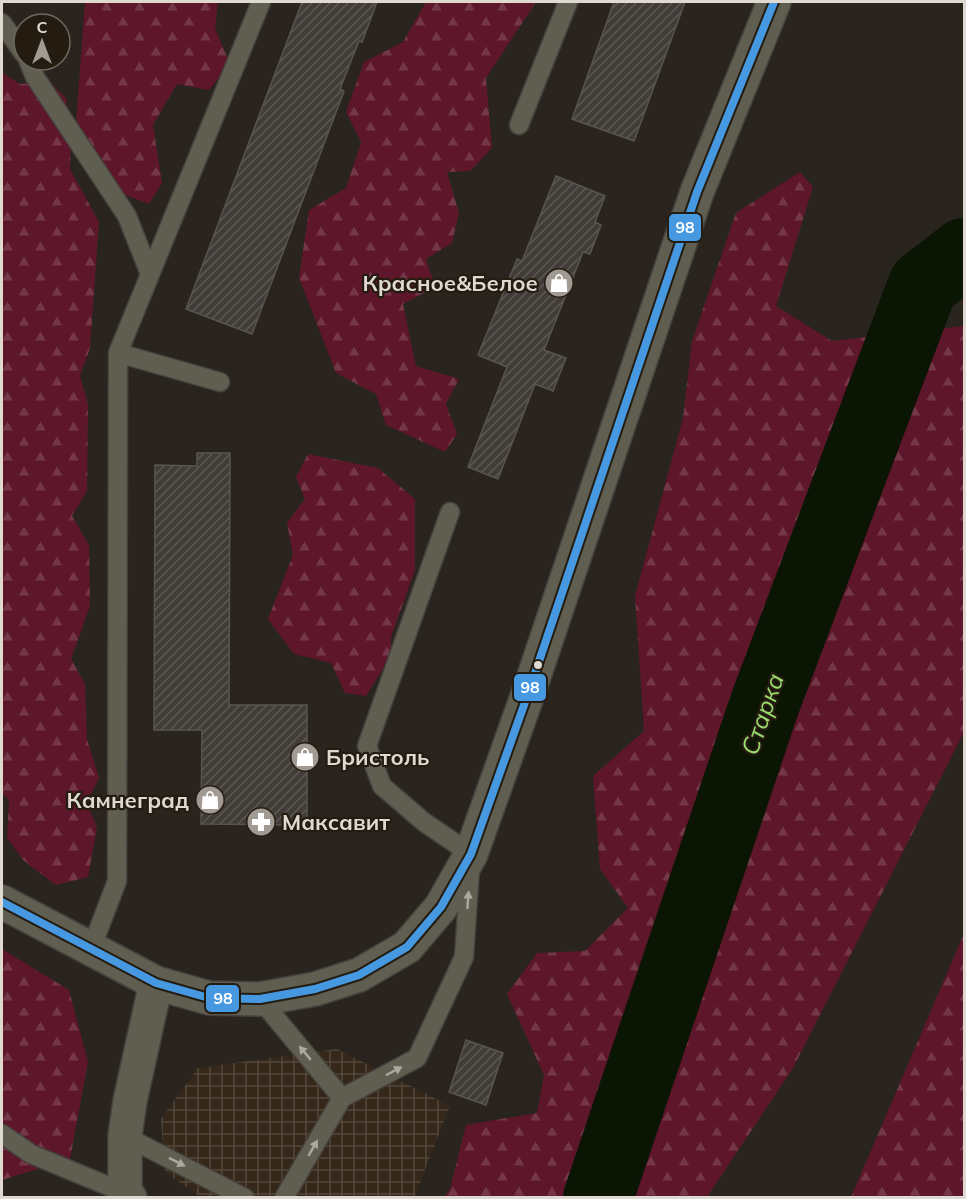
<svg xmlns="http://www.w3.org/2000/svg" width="966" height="1199" font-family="Mulish,sans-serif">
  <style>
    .industrial { fill: url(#industrial-grid) }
    .forest { fill: url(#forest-firs) }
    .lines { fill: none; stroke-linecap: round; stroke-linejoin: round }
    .river { stroke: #0a1503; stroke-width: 70 }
    .building { fill: url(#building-hatch); stroke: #5a5450; stroke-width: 1.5 }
    .service-casing { stroke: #46413c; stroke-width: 21 }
    .minor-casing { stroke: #46413c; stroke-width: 36 }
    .tertiary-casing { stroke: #46413c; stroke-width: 36 }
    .service { stroke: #605e51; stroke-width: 18 }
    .minor { stroke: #605e51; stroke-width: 33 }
    .tertiary { stroke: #605e51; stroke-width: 33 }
    .bus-1-casing { stroke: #241c11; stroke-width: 12 }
    .bus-1 { stroke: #4699e1; stroke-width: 8 }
    .oneway { fill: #aca89e }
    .bus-dot { fill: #dfd9d2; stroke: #241c11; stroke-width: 2 }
    .labels { text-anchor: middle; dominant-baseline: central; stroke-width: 4.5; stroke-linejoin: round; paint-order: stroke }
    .poi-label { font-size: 22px; font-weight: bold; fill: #dfd9d2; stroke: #241c11; text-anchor: end }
    .water-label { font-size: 24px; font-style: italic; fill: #9ad96c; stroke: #241c11 }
    .line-badge { stroke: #241c11; stroke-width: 2 }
    .badge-label { font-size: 16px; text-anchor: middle; font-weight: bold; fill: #fff }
  </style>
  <defs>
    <pattern id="industrial-grid" width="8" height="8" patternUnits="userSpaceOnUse" patternTransform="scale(1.5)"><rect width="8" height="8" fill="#35281a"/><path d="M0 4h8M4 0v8" fill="none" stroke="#52473a"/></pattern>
    <pattern id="forest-firs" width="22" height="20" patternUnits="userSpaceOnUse" patternTransform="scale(1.5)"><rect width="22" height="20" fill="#5d162a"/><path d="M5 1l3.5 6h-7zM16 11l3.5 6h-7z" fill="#743748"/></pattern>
    <pattern id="building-hatch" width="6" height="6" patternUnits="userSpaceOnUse" patternTransform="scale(1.5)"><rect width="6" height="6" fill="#413c38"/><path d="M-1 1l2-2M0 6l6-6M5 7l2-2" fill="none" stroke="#5c5854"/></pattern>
  </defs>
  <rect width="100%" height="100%" fill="#2a241e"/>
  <!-- industrial -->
  <path class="industrial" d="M337,1049L450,1106L414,1198L201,1197L165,1172L161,1119L198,1068Z"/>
  <!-- forest -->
  <path class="forest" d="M85,2H218L215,28L230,64L209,90L177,84L153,125L162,183L149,204L123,194L76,123Z
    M426,2H536L486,78L492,148L470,171L447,172L459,213L452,243L426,259L435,287L403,304L416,366L459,379L446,404L457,434L445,452L386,425L376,394L336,373L299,278L309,210L346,188L361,142L346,112L364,62L403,42Z
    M3,73L20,84L50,82L66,98L71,143L70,169L99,222L90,348L80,376L88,404L87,491L72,516L89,545L90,606L71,659L85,684L87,739L99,778L87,802L97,828L88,877L56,885L24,861L7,838L9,800L2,793V74Z
    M800,172L813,187L776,306L832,341L964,326V732L793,1068L707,1197H444L450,1189L466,1125L537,1113L544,1075L507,994L537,953L585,951L628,908L600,869L593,776L644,731L635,596L683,418L692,341L736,213Z
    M964,217V254L936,252Z
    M308,454L378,468L415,499V570L391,637V656L366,696L345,693L331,663L294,654L268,619L293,555L287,523L305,499L296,477Z
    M964,934V1197H851L960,943Z
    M2,949L69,990L88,1062L70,1159L2,1180Z"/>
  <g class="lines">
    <!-- river -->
    <path class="river" d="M598,1198L765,703L923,285L964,253"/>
  </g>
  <!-- building -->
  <path class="building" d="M302,2H377L362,42L359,41L340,89L344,91L252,334L186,309Z
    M614,2H685L634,141L572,119Z
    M556,176L605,196L595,222L601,225L590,254L583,252L544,350L566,358L553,391L535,384L498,479L468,467L507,367L478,355L517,259L522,261Z
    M197,453H230L229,705H307V825L201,824L202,730H154L155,465L197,466Z
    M466,1040L503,1053L486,1105L449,1092Z"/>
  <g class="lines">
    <!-- service casing -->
    <g class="service-casing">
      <path id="service" d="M2,23L24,54
        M28,60L35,77L127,216L150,274
        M519,125L568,2
        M118,353L220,382
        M91,949L117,881L118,353L261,2
        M260,999L342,1098
        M2,1134L31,1154L125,1193V1198
        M125,1136L245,1198
        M284,1198L342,1098L417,1058L464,957L471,854L424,822L382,786L367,746L450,512"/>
    </g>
    <!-- minor casing -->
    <g class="minor-casing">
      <path id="minor" d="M130,1198L125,1193V1136L130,1101L156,983"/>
    </g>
    <!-- tertiary casing -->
    <g class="tertiary-casing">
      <path id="tertiary" d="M2,902L156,983L209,998L260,999L315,989L359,975L407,947L441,907L471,854L529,691L697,192L774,2"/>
    </g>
    <!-- service -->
    <use href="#service" class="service"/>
    <!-- minor -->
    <use href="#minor" class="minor"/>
    <!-- tertiary -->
    <use href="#tertiary" class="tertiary"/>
    <!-- bus-1 casing -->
    <g class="bus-1-casing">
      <path id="bus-1" d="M2,902L156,983L209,998L260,999L315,989L359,975L407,947L441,907L471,854L529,691L697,192L774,2"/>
    </g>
    <!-- bus-1 -->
    <use href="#bus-1" class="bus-1"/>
  </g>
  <!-- one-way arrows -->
  <defs><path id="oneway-solid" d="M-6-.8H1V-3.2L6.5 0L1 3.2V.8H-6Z" transform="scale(1.5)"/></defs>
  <g class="oneway">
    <use href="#oneway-solid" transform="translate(468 900) rotate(-86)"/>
    <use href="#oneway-solid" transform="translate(305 1053) rotate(-130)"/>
    <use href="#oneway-solid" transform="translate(394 1071) rotate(-28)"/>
    <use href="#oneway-solid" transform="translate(313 1148) rotate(-60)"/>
    <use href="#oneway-solid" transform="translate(177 1162) rotate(27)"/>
  </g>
  <!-- icons -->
  <defs>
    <g id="shop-disc" transform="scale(1.5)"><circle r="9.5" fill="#a09a93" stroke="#241c11"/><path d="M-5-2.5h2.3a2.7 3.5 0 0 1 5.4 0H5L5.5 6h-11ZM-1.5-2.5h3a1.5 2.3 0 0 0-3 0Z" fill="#fff"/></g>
    <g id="pharmacy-disc" transform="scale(1.5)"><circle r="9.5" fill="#a09a93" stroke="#241c11"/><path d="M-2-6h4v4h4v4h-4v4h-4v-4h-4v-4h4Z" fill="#fff"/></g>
  </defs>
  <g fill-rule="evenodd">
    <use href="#shop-disc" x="559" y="283"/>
    <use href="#shop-disc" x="305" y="757"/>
    <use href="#shop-disc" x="210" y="800"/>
    <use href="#pharmacy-disc" x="261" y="822"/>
  </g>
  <!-- markers -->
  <circle class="bus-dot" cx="538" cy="665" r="5"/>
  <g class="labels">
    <!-- poi labels -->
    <g class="poi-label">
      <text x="538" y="283">Красное&amp;Белое</text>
      <text x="326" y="757" text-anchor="start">Бристоль</text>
      <text x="189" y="800">Камнеград</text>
      <text x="282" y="822" text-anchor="start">Максавит</text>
    </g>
    <!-- water labels -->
    <g class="water-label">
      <text transform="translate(762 714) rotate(-71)">Старка</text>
    </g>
  </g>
  <g class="line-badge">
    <rect x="668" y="213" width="34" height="29" rx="6" fill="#4699e1"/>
    <rect x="513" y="673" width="34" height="29" rx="6" fill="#4699e1"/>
    <rect x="205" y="984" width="35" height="29" rx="6" fill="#4699e1"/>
  </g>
  <g class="badge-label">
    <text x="685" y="233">98</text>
    <text x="530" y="693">98</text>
    <text x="223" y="1004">98</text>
  </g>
  <!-- border -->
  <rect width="966" height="1199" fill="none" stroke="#dfd9d2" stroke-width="6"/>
  <!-- north arrow -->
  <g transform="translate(42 42)"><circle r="28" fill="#241c11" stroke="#6f685e" stroke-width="1.5"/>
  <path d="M0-4.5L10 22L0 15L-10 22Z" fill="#a09a93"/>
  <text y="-9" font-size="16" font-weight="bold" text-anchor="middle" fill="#dfd9d2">С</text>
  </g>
</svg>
